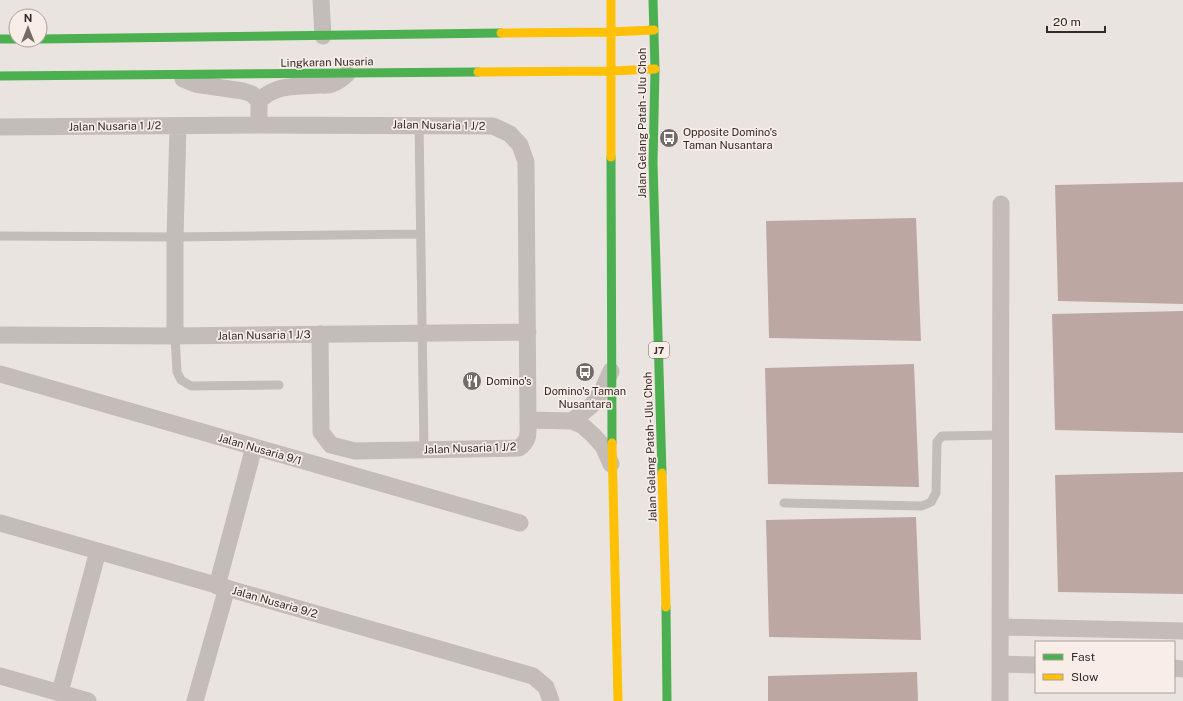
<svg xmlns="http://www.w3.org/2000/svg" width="1183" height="701" font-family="'Public Sans',sans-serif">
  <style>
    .building { fill: #bda7a3 }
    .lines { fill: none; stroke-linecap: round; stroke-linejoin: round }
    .lane { stroke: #c3bcb9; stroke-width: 9 }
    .street { stroke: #c3bcb9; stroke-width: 17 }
    .fast { stroke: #4caf50; stroke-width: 9 }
    .slow { stroke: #ffc107; stroke-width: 9 }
    .labels { text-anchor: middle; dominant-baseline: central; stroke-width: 3.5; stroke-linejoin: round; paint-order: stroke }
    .shield { fill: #f8ede7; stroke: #6f6461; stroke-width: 1 }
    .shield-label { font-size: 10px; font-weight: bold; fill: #342a28 }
    .street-label { font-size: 11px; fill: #342a28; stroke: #f8ede7 }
    .poi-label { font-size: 11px; fill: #342a28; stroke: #f8ede7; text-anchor: start }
  </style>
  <rect width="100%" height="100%" fill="#eae4e0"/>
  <!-- building -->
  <path class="building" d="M1183,182V304L1058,301L1055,185Z
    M916,218L921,341L769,338L766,221Z
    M1183,311V433L1055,430L1052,314Z
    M914,364L919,487L768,484L765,368Z
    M1183,472V594L1058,592L1055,475Z
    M916,517L921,640L769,637L766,520Z
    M917,672L918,701H768V676Z"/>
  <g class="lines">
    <!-- lane -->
    <path class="lane" d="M419,125L424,450
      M0,236L175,237L421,234
      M175,336L177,372L181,380L191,386L279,385
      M784,503L922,506L931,502L936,493L937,442L942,436L1001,435"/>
    <!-- street -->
    <path class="street" d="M321,0L323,36
      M183,79L195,84L243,91L252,94L259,101V125
      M259,101C276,84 294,87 317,85C322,85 327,86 332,84C338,82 343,78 347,74
      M0,127L259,125L493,126L510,134L520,145L526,162L528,420C528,433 530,440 519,448L355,451L331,445L321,432L320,334
      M0,335L175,336L528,332
      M175,336V237L178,126
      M0,374L520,523
      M528,420L572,421L582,425L593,435L603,446L611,464
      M572,421L592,405L603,389L611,371
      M0,523L533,676L546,687L551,701
      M217,586L254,447
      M1000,627L1183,631
      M1000,664L1036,665
      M1174,668L1183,669
      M0,676L88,701
      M60,692L98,551
      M195,701L227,588
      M1000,701L1001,204"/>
    <!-- fast -->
    <path class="fast" d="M653,0L655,69L653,163L662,473
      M0,39H16
      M40,39L501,33
      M0,76L478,72
      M611,157L612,443
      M666,607L667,701"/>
    <!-- slow -->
    <path class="slow" d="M611,0V157
      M501,33L610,32L654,30
      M478,72L611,71L655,69
      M612,443L618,701
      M662,473L666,607"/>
  </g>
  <!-- icons -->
  <defs>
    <g id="bus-disc" transform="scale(1)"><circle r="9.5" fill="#746b68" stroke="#f8ede7"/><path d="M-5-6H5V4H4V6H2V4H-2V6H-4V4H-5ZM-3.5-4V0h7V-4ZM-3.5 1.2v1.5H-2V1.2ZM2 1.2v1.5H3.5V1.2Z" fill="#fff"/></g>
    <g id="restaurant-disc" transform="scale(1)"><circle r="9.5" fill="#746b68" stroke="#f8ede7"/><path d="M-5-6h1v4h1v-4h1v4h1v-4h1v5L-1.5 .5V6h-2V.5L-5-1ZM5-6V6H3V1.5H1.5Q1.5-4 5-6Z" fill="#fff"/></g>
  </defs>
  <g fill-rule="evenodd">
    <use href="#bus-disc" x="669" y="138"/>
    <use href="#bus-disc" x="585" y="372"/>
    <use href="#restaurant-disc" x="472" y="381"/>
  </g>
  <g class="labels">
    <!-- shield labels -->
    <rect class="shield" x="649" y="342" width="20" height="16" rx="3"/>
    <g class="shield-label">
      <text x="659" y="350">J7</text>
    </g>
    <!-- street labels -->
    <g class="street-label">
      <text transform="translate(327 62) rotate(-1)">Lingkaran Nusaria</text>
      <text transform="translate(642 123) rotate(-90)">Jalan Gelang Patah - Ulu Choh</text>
      <text transform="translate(439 125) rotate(1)">Jalan Nusaria 1 J/2</text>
      <text transform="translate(115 126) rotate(-1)">Jalan Nusaria 1 J/2</text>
      <text transform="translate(264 335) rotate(-1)">Jalan Nusaria 1 J/3</text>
      <text transform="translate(650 447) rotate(-92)">Jalan Gelang Patah - Ulu Choh</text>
      <text transform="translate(470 448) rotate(-2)">Jalan Nusaria 1 J/2</text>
      <text transform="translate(260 449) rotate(16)">Jalan Nusaria 9/1</text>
      <text transform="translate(275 602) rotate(16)">Jalan Nusaria 9/2</text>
    </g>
    <!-- poi labels -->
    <g class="poi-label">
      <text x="683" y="132">Opposite Domino's<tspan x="683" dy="13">Taman Nusantara</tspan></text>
      <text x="486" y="381">Domino's</text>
      <text x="585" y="391" text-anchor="middle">Domino's Taman<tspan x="585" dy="13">Nusantara</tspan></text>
    </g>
  </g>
  <!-- legend -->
  <rect x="1035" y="641" width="140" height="52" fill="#f8ede7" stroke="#aa9f9b"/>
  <rect x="1043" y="654" width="20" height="6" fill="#4caf50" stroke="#aa9f9b"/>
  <text x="1071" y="661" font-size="12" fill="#342a28">Fast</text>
  <rect x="1043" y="674" width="20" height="6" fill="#ffc107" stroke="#aa9f9b"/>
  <text x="1071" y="681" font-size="12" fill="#342a28">Slow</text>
  <!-- north arrow -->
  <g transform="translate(28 28)"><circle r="19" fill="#f8ede7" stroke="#aa9f9b"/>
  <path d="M0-3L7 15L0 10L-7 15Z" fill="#746b68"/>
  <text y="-6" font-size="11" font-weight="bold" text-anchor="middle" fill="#342a28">N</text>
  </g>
  <!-- scale -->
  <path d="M1047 26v6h58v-6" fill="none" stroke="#342a28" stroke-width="2"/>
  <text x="1053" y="26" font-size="12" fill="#342a28" stroke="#f8ede7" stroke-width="3" paint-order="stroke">20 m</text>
</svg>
